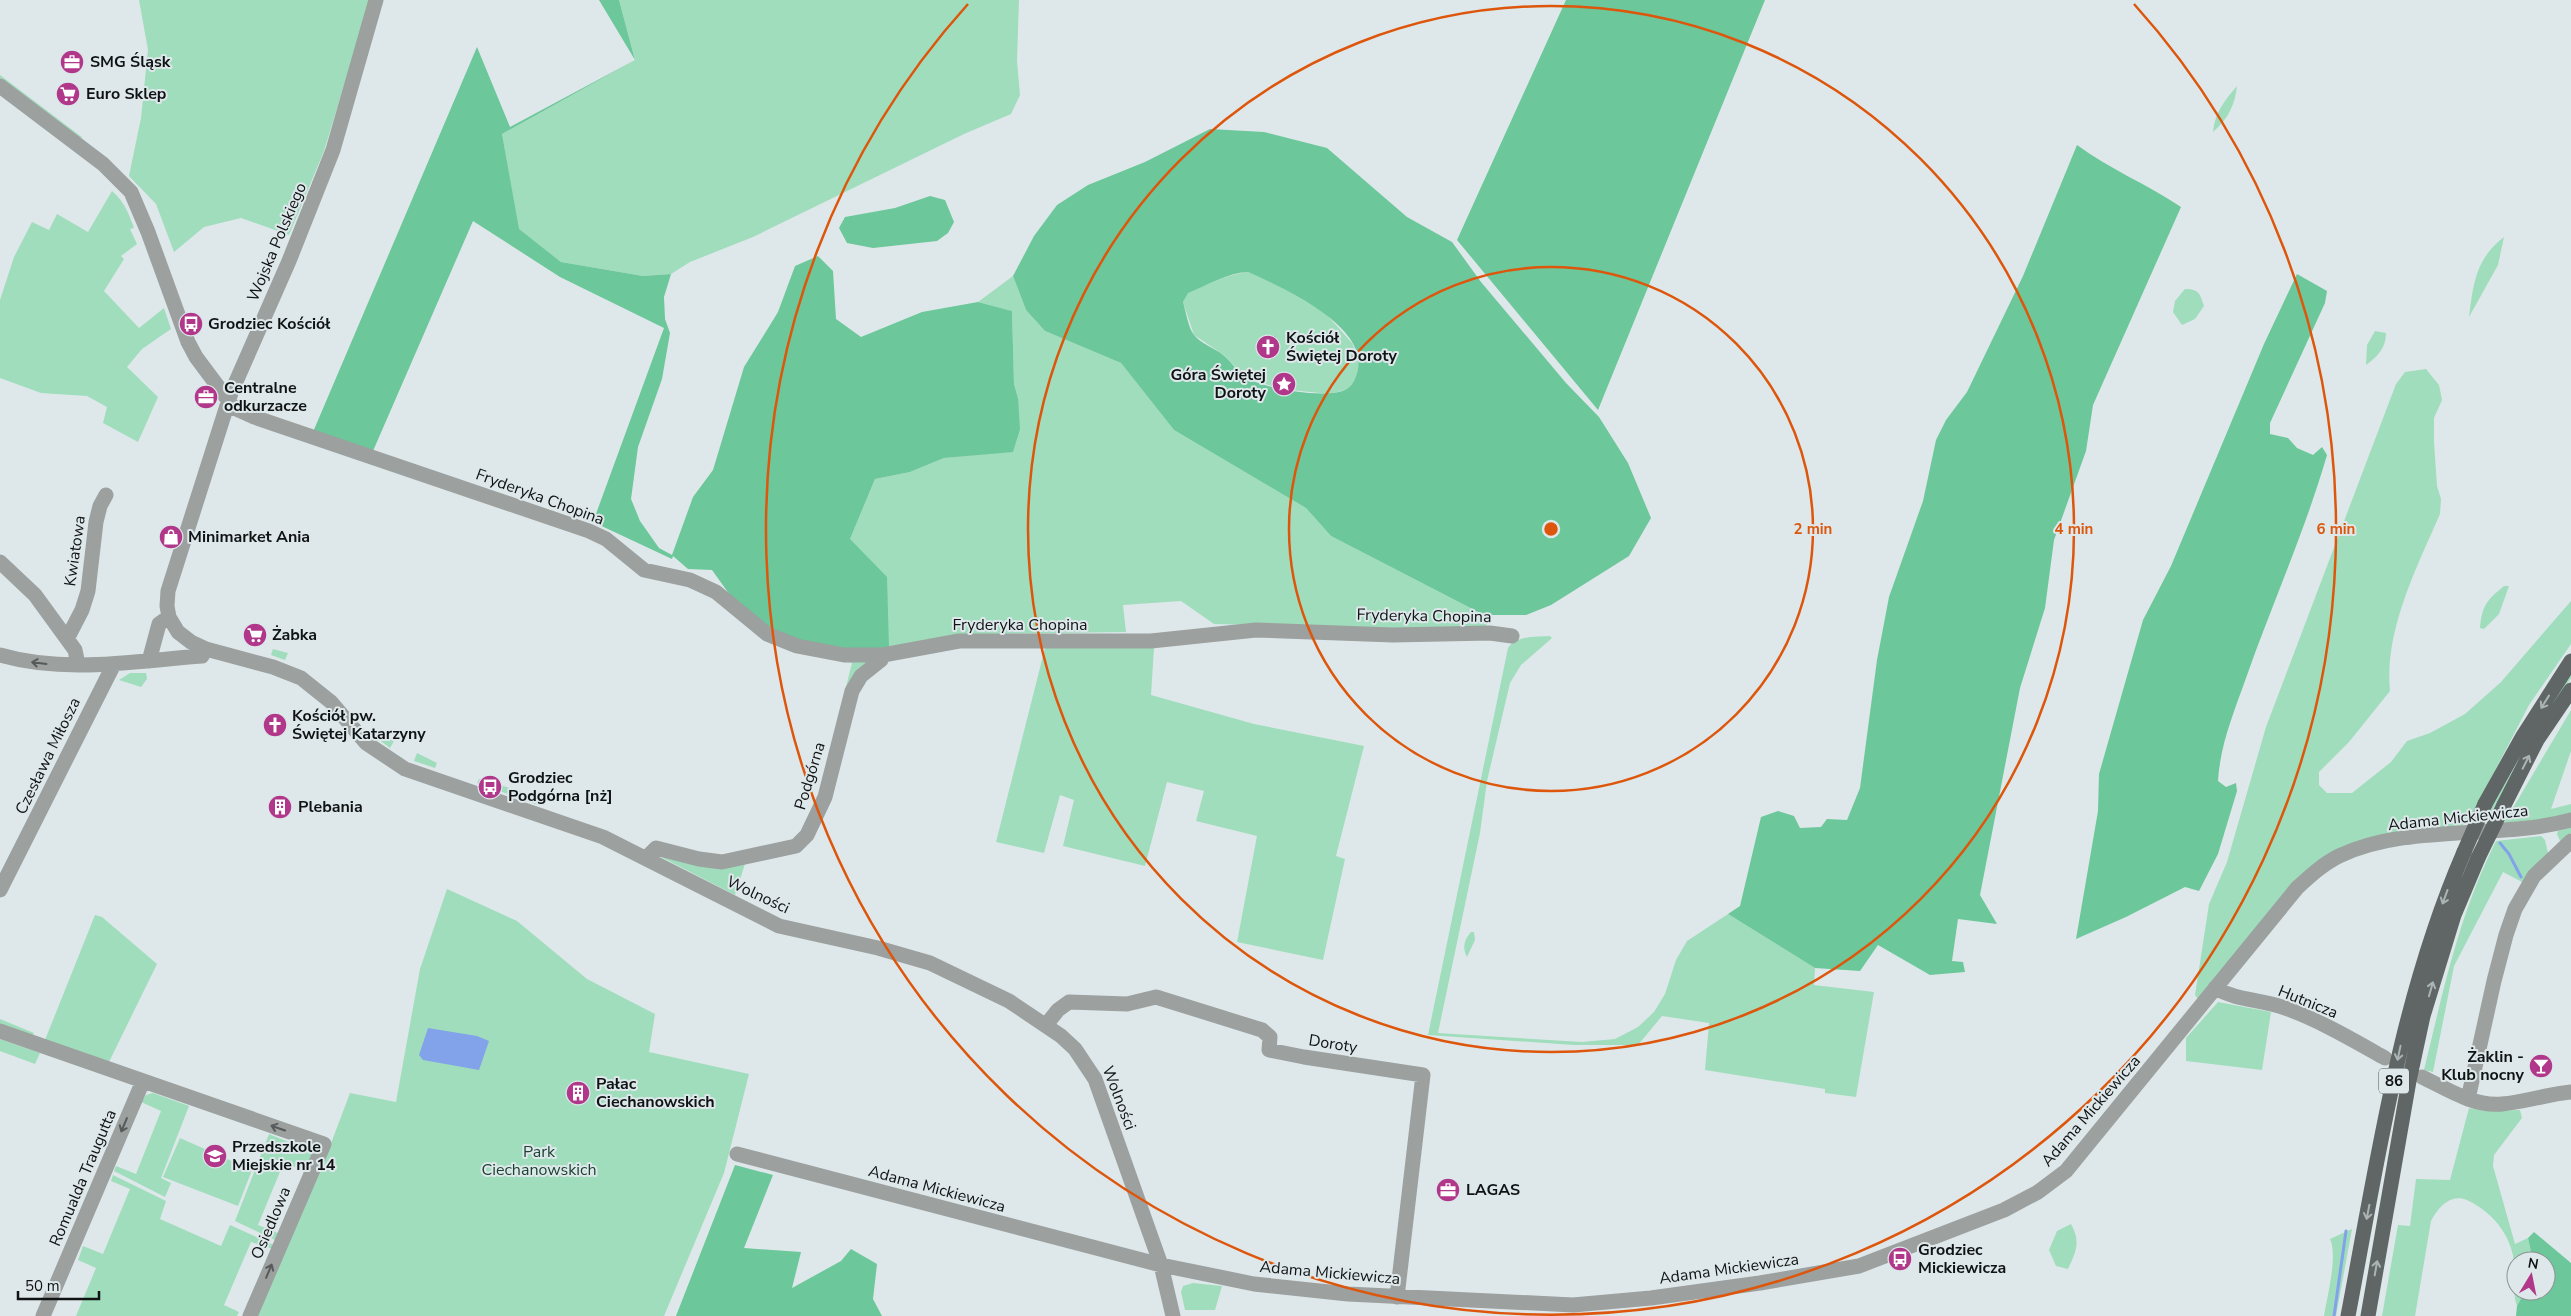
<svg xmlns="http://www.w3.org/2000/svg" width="2571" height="1316" font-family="'Nunito Sans',sans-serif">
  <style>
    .green { fill: #a0ddbc }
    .forest { fill: #6cc79a; fill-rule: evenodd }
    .water { fill: #82a3e9 }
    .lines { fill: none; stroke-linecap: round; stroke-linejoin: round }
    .stream { stroke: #82a3e9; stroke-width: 3 }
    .minor { stroke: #9ca09f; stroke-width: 15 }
    .major { stroke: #5f6665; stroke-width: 15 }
    .major-bridge { stroke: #5f6665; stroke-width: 15 }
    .oneway { stroke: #565a5a }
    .oneway2 { stroke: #abb4b5 }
    .ring { fill: none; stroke: #dd560c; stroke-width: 2.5 }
    .labels { text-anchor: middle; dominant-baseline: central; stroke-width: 4; stroke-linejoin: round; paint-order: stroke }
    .shield { fill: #dee8ea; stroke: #4e5354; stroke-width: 1 }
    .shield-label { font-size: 15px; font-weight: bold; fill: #101314 }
    .poi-label { font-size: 16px; font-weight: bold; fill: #101314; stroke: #dee8ea; text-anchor: start }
    .street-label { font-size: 16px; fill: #101314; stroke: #dee8ea }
    .park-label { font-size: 16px; fill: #1a422f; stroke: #dee8ea }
    .centre { fill: #dd560c; stroke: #dee8ea; stroke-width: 2.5 }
    .ring-label { font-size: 15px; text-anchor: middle; font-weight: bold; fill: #dd560c; stroke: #dee8ea; stroke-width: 4; stroke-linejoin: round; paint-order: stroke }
  </style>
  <rect width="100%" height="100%" fill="#dee8ea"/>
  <!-- green -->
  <path class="green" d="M139,0H370L324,151L289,235L241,218L204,227L174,252L156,204L129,176L141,118L148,50Z
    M619,0H1019L1017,61L1020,95L1011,114L964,134L753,237L690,262L671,274L643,276L561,262L518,229L502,134L635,60Z
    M0,75L83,138L77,137L0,78Z
    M2237,86C2235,105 2228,119 2213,132C2215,112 2225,100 2237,86Z
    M112,191C124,201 129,214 134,228L130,229L137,244L121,256L124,259L104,291L139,328L164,308L171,329L142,349L127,367L158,397L138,442L103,423L107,407L87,396L41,393L0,378V300L14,257L32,222L49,230L57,214L88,232Z
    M2504,237L2498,265L2469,317C2473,284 2476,258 2504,237Z
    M1248,272L1289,289L1311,303L1329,317L1352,343L1360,360L1357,377L1348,389L1330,394L1280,389L1245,377L1224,355L1194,335L1183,302L1188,292C1208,285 1227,274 1248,272Z
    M1013,276L1026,310L1045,331L1121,363L1174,430L1306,508L1331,536L1484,615L1488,631L1214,624L1181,601L1123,605L1126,632L979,634L889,648L850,539L875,479L910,472L944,458L1013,451L1018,398L1014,384L1012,311L978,302Z
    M2185,289C2199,289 2200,294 2204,306L2195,319L2182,325L2173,312L2175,301Z
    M2375,331L2386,333C2386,348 2378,356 2366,365L2367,345Z
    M2426,369L2439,385L2442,400L2434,418V442L2437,486L2441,499L2440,514C2417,567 2384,631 2390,691L2349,742L2319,772V785L2327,793H2352L2391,762L2407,741L2430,733L2465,714L2501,682L2571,601V644L2529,705L2471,817L2460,828L2319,863L2202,997L2197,998L2195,995L2209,904L2227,862L2266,727L2396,384L2405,372Z
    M2504,586H2509L2499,614L2484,629L2480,628C2482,605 2487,600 2504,586Z
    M1550,636L1552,638L1521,665L1510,683L1487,781L1480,833L1438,1033L1582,1042L1615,1039L1638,1027L1654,1012L1665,994L1676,960L1687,941L1728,914L1815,968L1814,985L1874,992L1856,1097L1825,1093V1089L1705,1070L1709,1023L1662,1016L1638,1045H1574L1428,1035L1508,648C1516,635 1537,637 1550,636Z
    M1045,648H1154L1151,695L1254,724L1364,746L1336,856L1345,859L1323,960L1237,942L1257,836L1196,821L1204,791L1167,782L1145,866L1063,846L1074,800L1060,795L1044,853L996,842Z
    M273,649L288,653L285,660L271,655Z
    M875,658L844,695L852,663L837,659Z
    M2571,671V678L2491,813L2489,811Z
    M130,673H146L147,679L141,687L119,680Z
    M2571,710V751L2551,809L2571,804V814L2548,821L2504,823Z
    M380,735L394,741L390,748L378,739Z
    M417,753L437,763L435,768L414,761Z
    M479,779L544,798L541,806L477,783Z
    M2571,827V833L2563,841H2560L2557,834L2558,831Z
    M2541,836L2545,840L2548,853L2524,883L2503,872L2454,966L2433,1072L2424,1070C2443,992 2459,914 2496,841Z
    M662,855L745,864L735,895L661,857Z
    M447,889L517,921L587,979L655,1014L649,1052L749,1074L724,1173L664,1316H254L330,1146L350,1093L396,1102L420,969Z
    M95,915L102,917L157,964L109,1062L45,1040Z
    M1471,932H1474L1475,940L1467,957C1462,947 1464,940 1471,932Z
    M2218,1002L2271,1012L2262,1070L2186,1061V1038Z
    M0,1019L34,1033L32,1037L0,1025Z
    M0,1039L40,1053L35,1064L0,1051Z
    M153,1093L189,1106L161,1178L171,1183L165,1197L114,1171L116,1166L136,1174L161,1111L141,1102L146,1095Z
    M2469,1108L2485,1111L2520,1110L2522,1118L2494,1155L2493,1166L2515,1244L2528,1238L2533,1261H2516V1291H2525L2517,1306C2513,1295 2515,1287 2515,1276C2516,1242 2497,1214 2467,1200C2450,1193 2438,1208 2431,1221L2415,1316H2382L2398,1225L2410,1226L2416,1179L2450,1180Z
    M269,1134L313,1152L306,1172L284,1162L258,1225L278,1233L275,1240L235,1221Z
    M180,1138L252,1170L238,1206L163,1177Z
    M113,1175L166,1201L160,1219L221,1246L230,1225L274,1245L273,1249L251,1242L224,1305L239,1312L237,1316H76L96,1268L78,1260L83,1246L103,1254L130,1189L111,1181Z
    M2071,1224C2081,1242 2076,1252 2068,1269L2056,1266L2049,1250L2057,1231Z
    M2352,1229L2336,1316H2324C2327,1297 2338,1256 2330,1239Z
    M1193,1283L1222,1286L1215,1310H1185L1181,1292L1183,1286Z"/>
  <!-- forest -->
  <path class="forest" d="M599,0H619L635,60L502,134L519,229L561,262L643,276L671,274L664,297L665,319L670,333L662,379L638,447L631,499L640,521L659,548L672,555L693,497L713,470L744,367L778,312L795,266L818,256L833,271L836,319L861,337L922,312L978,302L1012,311L1014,384L1018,398L1020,429L1013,452L944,458L910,472L875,479L850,539L887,577L889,648L865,652L790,641L740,609L712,570L688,569L673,556L672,559L593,522L664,328L560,277L473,221L373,451L313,432L477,47L510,127L635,60Z
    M1566,0H1765L1598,410L1457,240Z
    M1210,129L1264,132L1327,148L1407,217L1452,242L1481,282L1566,383L1599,417L1628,463L1651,518L1629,556L1551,605L1526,615H1484L1331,536L1306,508L1174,430L1121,363L1045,331L1026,310L1013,276L1034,236L1057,205L1088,185L1145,162ZM1248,272C1280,286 1367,325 1358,369C1357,376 1353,385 1347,389C1329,400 1261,389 1244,376C1236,370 1230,360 1222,354C1214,348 1200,343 1194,335C1188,327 1186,312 1183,302L1188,293C1208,285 1227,273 1248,272Z
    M2077,145C2109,169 2147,184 2181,207L2093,405L2086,451L2054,540L2045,608L2020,688L1980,895L1997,924L1958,919L1952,961L1963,962L1965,972L1930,975L1878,945L1860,971L1815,968L1728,914L1740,906L1761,817L1778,811L1794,816L1800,828L1821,827L1827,819L1847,820L1860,788L1877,660L1889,597L1923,501L1936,440L1946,420L1967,392L2023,276Z
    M930,196L945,200L954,222L948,233L937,241L873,248L847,243L839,228L845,217L895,208Z
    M2297,274L2327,291L2325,303L2270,423V434L2288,438L2297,448L2313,455L2322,447L2327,455C2305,531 2272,604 2246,678C2234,712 2220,745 2218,781L2226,787L2236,783L2237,791L2218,854L2199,891L2185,887L2126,917L2076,939L2098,811L2099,774L2143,620L2171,566L2264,344Z
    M735,1165L773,1175L744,1248L801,1252L792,1288L841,1261L851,1249L877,1264L873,1299L882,1316H676Z
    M2534,1232L2571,1263V1316H2516L2517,1306L2525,1291H2546V1261H2533L2528,1238Z"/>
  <!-- water -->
  <path class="water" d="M428,1028L477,1036L489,1041L479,1070L423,1060L419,1055Z"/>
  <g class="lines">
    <!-- stream -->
    <path class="stream" d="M2500,843L2509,854L2521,877
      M2334,1316L2346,1231"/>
    <!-- minor -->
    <path class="minor" d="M376,0L333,150L289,261L231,393L168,591L167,606L169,617L178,632L191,642L206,649L273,667L301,678L331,702L366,743L405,769L603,837L779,926L878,948L930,963L1009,1001L1061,1036L1075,1049L1095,1079L1161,1265L1173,1316
      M0,86L103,164L131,192L148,232L188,342L196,357L234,408L254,417L589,531L606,539L644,570L690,580L716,592L767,634L797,646L844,655H883L959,641H1151L1256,630L1393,635L1490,633L1512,636
      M0,562L35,595L75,650L78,664
      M67,639L82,610L88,591L96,522L100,506L106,495
      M0,655C65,674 136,661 202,656L206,649
      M149,661L159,624L169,617
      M646,858L656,848L699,859L722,862L796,846L807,835L825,797L852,691L861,676L881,660L883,655
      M0,890L114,664
      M2215,988C2238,1001 2261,999 2285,1008C2319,1020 2353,1040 2385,1058
      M1046,1025L1058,1010L1069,1002L1127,1004L1156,997L1262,1030L1270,1037L1269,1050L1304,1057L1423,1075L1397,1297
      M0,1031L324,1144L250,1316
      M2422,1077C2447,1089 2474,1107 2502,1104C2525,1102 2548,1094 2571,1092
      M2468,1099L2494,981L2506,935L2515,909L2534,876L2571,841
      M737,1154L1161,1265L1254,1284L1348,1294L1573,1305L1651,1298L1760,1283L1859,1266L2004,1210L2038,1192L2066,1171L2297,888C2310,876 2323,864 2339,856C2408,823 2498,840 2571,820
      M43,1316L143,1081"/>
    <!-- major -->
    <path class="major" d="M2485,804L2523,736L2571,661
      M2504,805L2537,740L2571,690
      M2348,1316C2378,1159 2400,1000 2464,852
      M2368,1316L2409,1081L2423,1016L2454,915L2478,858"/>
    <!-- major-bridge -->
    <path class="major-bridge" d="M2464,852L2485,804
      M2478,858L2504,805"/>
  </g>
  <!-- one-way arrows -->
  <defs><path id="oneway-shaft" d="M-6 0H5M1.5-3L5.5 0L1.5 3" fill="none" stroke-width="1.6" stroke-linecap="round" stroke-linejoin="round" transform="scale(1.25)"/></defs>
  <g class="oneway">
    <use href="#oneway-shaft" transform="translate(39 663) rotate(-173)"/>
    <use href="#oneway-shaft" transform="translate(124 1125) rotate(113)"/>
    <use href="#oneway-shaft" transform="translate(278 1128) rotate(-161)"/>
    <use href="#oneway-shaft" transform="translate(269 1271) rotate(-67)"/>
  </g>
  <g class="oneway2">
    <use href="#oneway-shaft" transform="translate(2545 702) rotate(122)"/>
    <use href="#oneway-shaft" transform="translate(2526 762) rotate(-63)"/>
    <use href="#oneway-shaft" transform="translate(2445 897) rotate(110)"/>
    <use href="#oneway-shaft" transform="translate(2431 989) rotate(-74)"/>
    <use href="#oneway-shaft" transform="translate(2399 1053) rotate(102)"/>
    <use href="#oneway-shaft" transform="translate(2368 1212) rotate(101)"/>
    <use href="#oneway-shaft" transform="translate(2376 1268) rotate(-80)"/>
  </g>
  <!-- distance rings -->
  <g class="ring">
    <circle cx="1551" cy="529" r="262"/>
    <circle cx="1551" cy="529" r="523"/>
    <path d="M2134 4A785 785 0 1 1 968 4"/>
  </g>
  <!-- icons -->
  <defs>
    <g id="office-disc" transform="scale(1.25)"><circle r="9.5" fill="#b0378a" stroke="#dee8ea"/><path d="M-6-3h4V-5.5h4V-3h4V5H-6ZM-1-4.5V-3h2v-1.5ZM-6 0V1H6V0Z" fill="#fff"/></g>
    <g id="supermarket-disc" transform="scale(1.25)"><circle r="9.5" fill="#b0378a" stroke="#dee8ea"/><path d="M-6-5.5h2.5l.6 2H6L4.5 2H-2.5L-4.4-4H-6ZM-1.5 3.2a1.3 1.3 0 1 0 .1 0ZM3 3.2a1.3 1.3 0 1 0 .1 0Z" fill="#fff"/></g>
    <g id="bus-disc" transform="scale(1.25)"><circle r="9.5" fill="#b0378a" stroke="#dee8ea"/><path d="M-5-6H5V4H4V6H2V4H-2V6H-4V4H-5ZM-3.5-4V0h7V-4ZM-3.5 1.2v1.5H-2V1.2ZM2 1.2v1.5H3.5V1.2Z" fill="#fff"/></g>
    <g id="church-disc" transform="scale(1.25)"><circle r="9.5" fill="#b0378a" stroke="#dee8ea"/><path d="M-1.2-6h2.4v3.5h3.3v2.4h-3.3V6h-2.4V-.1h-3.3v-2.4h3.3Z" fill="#fff"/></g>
    <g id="sight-disc" transform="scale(1.25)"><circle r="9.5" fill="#b0378a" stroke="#dee8ea"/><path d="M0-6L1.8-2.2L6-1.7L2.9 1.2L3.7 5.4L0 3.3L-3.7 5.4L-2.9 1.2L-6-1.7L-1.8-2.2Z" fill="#fff"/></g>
    <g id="shop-disc" transform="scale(1.25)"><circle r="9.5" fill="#b0378a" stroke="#dee8ea"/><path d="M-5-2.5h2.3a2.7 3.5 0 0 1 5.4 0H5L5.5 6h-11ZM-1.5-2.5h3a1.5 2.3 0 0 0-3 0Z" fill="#fff"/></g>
    <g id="building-disc" transform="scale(1.25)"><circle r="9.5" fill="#b0378a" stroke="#dee8ea"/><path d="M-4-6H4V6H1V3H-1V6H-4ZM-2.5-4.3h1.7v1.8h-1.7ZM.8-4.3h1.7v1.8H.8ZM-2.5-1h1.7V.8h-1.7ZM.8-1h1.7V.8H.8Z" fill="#fff"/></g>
    <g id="bar-disc" transform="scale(1.25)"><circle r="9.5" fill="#b0378a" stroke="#dee8ea"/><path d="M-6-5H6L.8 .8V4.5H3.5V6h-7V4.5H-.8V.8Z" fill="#fff"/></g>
    <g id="school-disc" transform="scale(1.25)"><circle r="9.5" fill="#b0378a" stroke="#dee8ea"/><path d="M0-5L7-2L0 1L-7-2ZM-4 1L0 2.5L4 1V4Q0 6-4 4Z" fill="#fff"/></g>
  </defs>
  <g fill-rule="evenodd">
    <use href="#office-disc" x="72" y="62"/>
    <use href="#supermarket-disc" x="68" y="94"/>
    <use href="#bus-disc" x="191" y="324"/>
    <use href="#church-disc" x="1268" y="347"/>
    <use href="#sight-disc" x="1284" y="384"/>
    <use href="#office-disc" x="206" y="397"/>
    <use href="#shop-disc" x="171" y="537"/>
    <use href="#supermarket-disc" x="255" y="635"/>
    <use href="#church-disc" x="275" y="725"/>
    <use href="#bus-disc" x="490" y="787"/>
    <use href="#building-disc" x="280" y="807"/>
    <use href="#bar-disc" x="2541" y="1066"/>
    <use href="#building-disc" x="578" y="1093"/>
    <use href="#school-disc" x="215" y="1156"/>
    <use href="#office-disc" x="1448" y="1190"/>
    <use href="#bus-disc" x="1900" y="1259"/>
  </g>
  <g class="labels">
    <!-- shield labels -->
    <rect class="shield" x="2379" y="1068.5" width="30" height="25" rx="4"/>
    <g class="shield-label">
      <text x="2394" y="1081">86</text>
    </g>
    <!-- poi labels -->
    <g class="poi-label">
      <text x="90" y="62">SMG Śląsk</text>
      <text x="86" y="94">Euro Sklep</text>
      <text x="208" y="324">Grodziec Kościół</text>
      <text x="1286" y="338">Kościół<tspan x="1286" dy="18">Świętej Doroty</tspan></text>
      <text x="1266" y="375" text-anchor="end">Góra Świętej<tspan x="1266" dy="18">Doroty</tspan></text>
      <text x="224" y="388">Centralne<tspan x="224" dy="18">odkurzacze</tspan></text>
      <text x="188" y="537">Minimarket Ania</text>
      <text x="272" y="635">Żabka</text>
      <text x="292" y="716">Kościół pw.<tspan x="292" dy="18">Świętej Katarzyny</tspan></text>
      <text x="508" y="778">Grodziec<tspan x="508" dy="18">Podgórna [nż]</tspan></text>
      <text x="298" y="807">Plebania</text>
      <text x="2524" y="1057" text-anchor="end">Żaklin -<tspan x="2524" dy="18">Klub nocny</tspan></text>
      <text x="596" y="1084">Pałac<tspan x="596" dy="18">Ciechanowskich</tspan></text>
      <text x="232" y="1147">Przedszkole<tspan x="232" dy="18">Miejskie nr 14</tspan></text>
      <text x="1466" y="1190">LAGAS</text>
      <text x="1918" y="1250">Grodziec<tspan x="1918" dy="18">Mickiewicza</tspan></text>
    </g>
    <!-- street labels -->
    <g class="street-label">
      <text transform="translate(277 242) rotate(-67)">Wojska Polskiego</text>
      <text transform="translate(540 497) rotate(20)">Fryderyka Chopina</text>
      <text transform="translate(75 551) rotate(-82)">Kwiatowa</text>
      <text transform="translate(1424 616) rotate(1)">Fryderyka Chopina</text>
      <text x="1020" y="625">Fryderyka Chopina</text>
      <text transform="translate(48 756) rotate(-64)">Czesława Miłosza</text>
      <text transform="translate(810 776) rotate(-73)">Podgórna</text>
      <text transform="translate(2458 818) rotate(-6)">Adama Mickiewicza</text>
      <text transform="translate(758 895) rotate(25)">Wolności</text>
      <text transform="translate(2308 1002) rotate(22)">Hutnicza</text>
      <text transform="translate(1333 1044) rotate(9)">Doroty</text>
      <text transform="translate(1119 1098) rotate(69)">Wolności</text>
      <text transform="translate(2091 1111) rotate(-49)">Adama Mickiewicza</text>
      <text transform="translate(83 1178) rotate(-67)">Romualda Traugutta</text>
      <text transform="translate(937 1189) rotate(15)">Adama Mickiewicza</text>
      <text transform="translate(271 1223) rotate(-67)">Osiedlowa</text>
      <text transform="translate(1729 1269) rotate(-8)">Adama Mickiewicza</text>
      <text transform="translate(1330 1273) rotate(5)">Adama Mickiewicza</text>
    </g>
    <!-- park labels -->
    <g class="park-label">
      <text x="539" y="1152">Park<tspan x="539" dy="18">Ciechanowskich</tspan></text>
    </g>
  </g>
  <circle cx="1551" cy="529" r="8" class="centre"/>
  <g class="ring-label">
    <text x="1813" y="534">2 min</text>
    <text x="2074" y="534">4 min</text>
    <text x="2336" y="534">6 min</text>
  </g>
  <!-- north arrow -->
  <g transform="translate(2531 1276) rotate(10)"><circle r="24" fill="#dee8ea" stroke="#8c9394"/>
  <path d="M0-4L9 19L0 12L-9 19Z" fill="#b0378a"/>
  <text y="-8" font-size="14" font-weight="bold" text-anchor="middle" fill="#101314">N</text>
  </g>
  <!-- scale -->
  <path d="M18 1291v8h81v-8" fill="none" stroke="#101314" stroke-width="2.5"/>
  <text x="25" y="1291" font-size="15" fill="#101314" stroke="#dee8ea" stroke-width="4" paint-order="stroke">50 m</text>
</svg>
